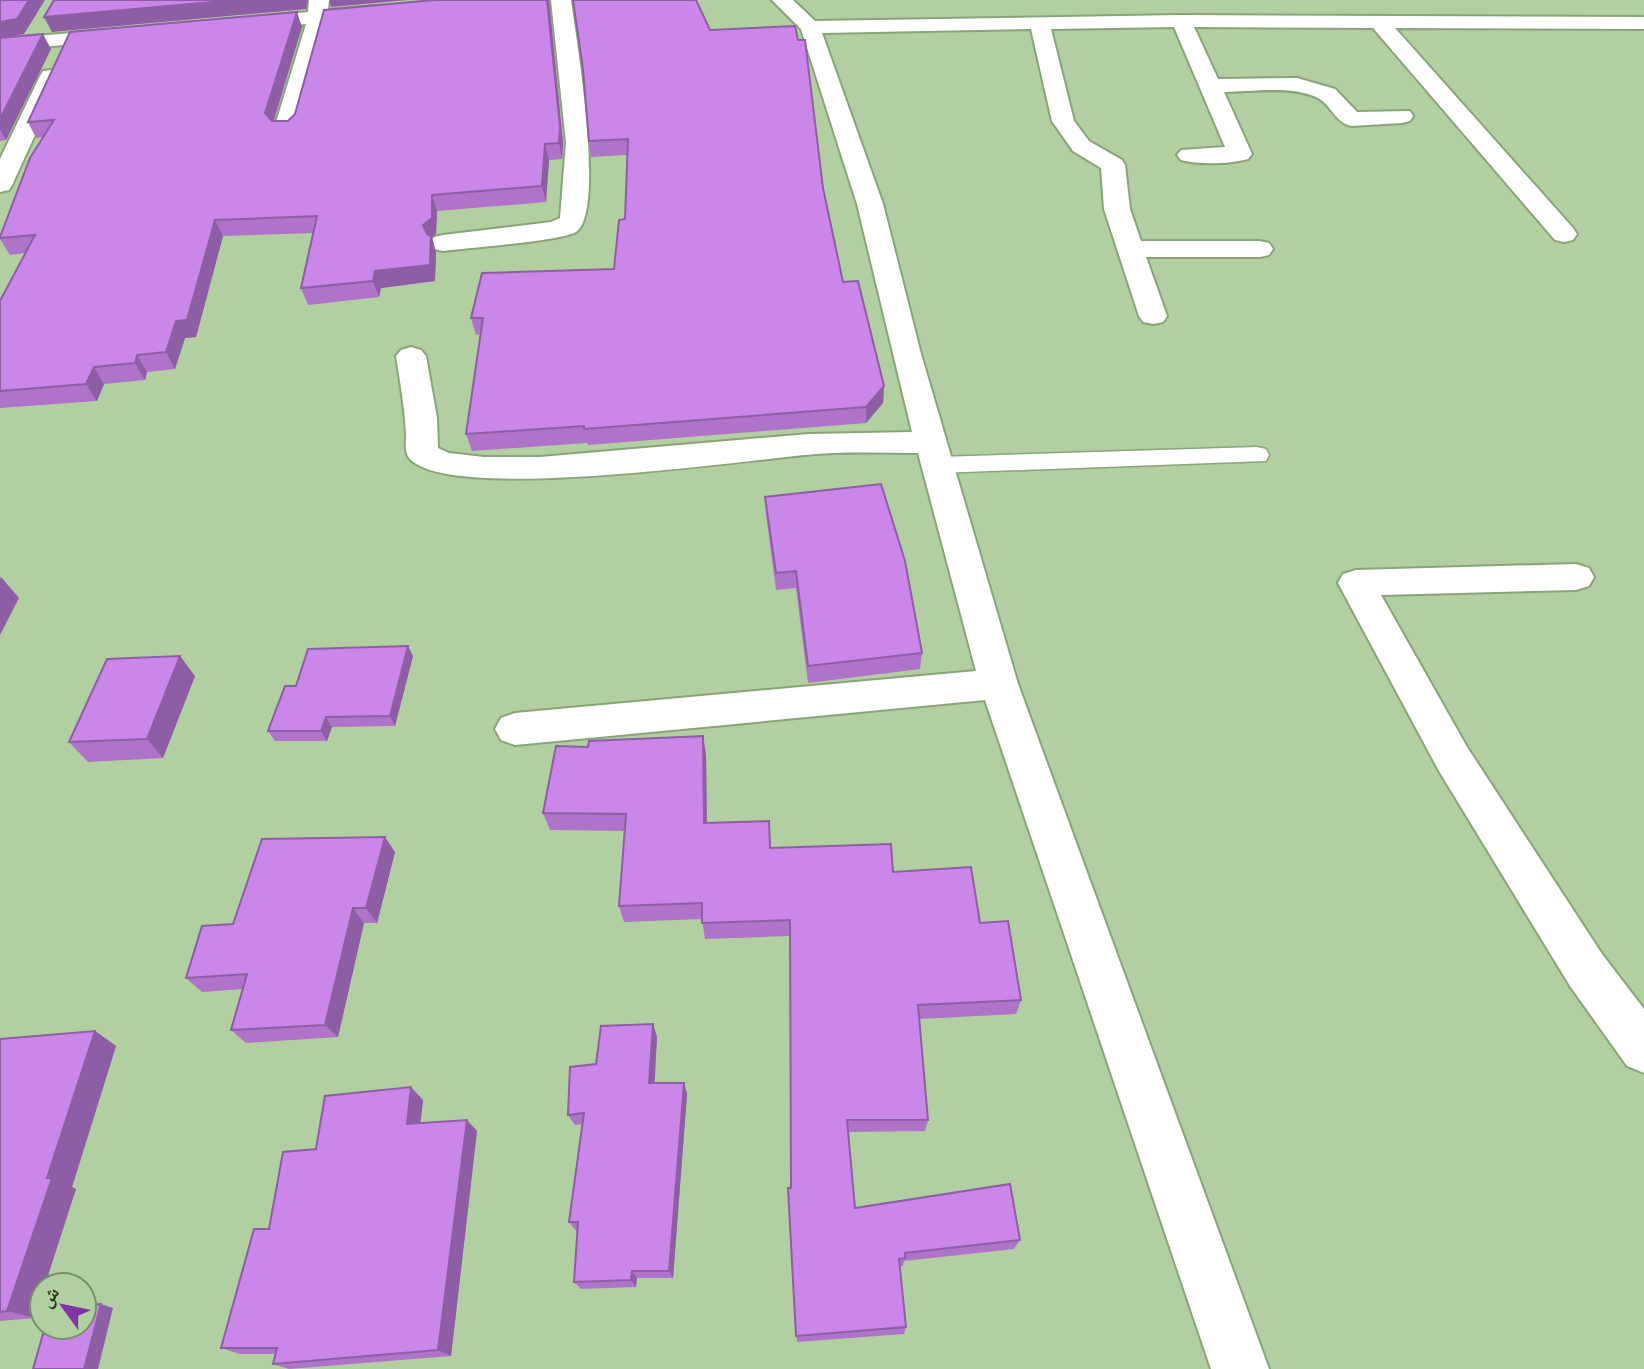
<svg xmlns="http://www.w3.org/2000/svg" width="1644" height="1369" font-family="'Roboto Serif','Noto Naskh Arabic',serif">
  <style>
    .lines { fill: none; stroke-linecap: round; stroke-linejoin: round }
    .lane-casing { stroke: #88a478; stroke-width: 3 }
    .street-casing { stroke: #88a478; stroke-width: 4 }
    .lane { fill: #fff; fill-rule: evenodd }
    .street { fill: #fff; fill-rule: evenodd }
    .wall { fill: #af73c9 }
    .shaded-wall { fill: #8e5ea4 }
    .building { fill: #cb86ea; stroke: #8e5ea4; stroke-width: 2 }
  </style>
  <rect width="100%" height="100%" fill="#b2cfa1"/>
  <g class="lines">
    <!-- lane casing -->
    <g class="lane-casing">
      <path id="lane" d="M1257,447L1266,449L1269,455L1266,461L938,473L929,471L925,465L929,459L938,457Z"/>
    </g>
    <!-- street casing -->
    <g class="street-casing">
      <path id="street" d="M309,0H329L328,10L374,6L381,8L384,12L381,16L374,18L327,22L298,129L294,134H278L274,129L306,24L246,30L239,28L236,24L239,20L246,18L308,12Z
        M551,0H571C576,37 606,212 576,232C561,241 467,248 443,251L434,249L430,243L434,237L443,235L551,222L560,218L566,143Z
        M772,0H793L815,21L1181,15L1644,17V29L1395,28L1573,228L1577,234L1573,240L1564,242L1555,240L1373,28L1194,27L1218,79L1297,78L1335,89L1357,112L1410,111L1413,116L1410,121L1402,123L1351,126C1335,122 1331,105 1318,98C1291,85 1252,92 1224,92L1252,154L1248,159C1229,164 1200,165 1181,160L1177,155L1181,150L1225,147L1174,27L1051,29L1074,121L1089,141L1122,160L1125,165L1130,209L1141,241H1260L1269,243L1273,249L1269,255L1260,257H1146L1167,316L1163,322L1153,324L1143,322L1139,316L1104,209L1101,168L1073,151L1052,121L1031,29L822,33L883,204L921,354L1018,684L1269,1369H1211L985,700L515,745L501,740L495,729L501,718L515,713L976,671L918,453C881,453 843,451 806,455C736,461 456,502 411,460C404,454 406,443 406,435C405,409 400,382 396,356L401,350L411,347L421,350L426,356L437,418L438,448L449,453L484,457H540L809,434L912,432L857,204L801,29Z
        M120,29L127,31L130,35L127,39L0,51V39Z
        M51,70L59,71L62,76L12,185L9,190L0,192V159L40,76L43,71Z
        M1576,564L1589,568L1594,577L1589,586L1576,590L1381,595L1467,747L1602,954L1644,1009V1073L1627,1066L1570,986L1439,771L1338,583L1343,574L1356,570Z"/>
    </g>
    <!-- lane -->
    <use href="#lane" class="lane"/>
    <!-- street -->
    <use href="#street" class="street"/>
  </g>
  <!-- wall -->
  <path class="wall" d="M0,0L24,34L4,38L51,49L6,140L0,141Z
    M549,0L563,143L562,159L549,160L546,202L437,211L436,234L432,238L436,252L435,281L381,288L379,297L308,305L301,288L313,233L223,236L196,337L185,338L175,369L147,372L145,380L104,384L97,401L0,408V301L26,253L10,255L0,239V237L44,137L36,138L28,122L302,27L274,121H288Z
    M710,30L823,188L843,282L884,386L883,403L866,423L588,445L587,443L472,451L466,434L481,334L476,335L471,318L614,269L625,219L627,155L591,157L589,141L583,69Z
    M765,497L922,653L920,669L808,683L796,588L776,590L766,514Z
    M413,656L395,726L332,727L327,741H275L268,731L296,686Z
    M195,676L163,758L88,762L69,742Z
    M706,754L707,823L769,821L771,848L893,872L980,923L1021,1000L1016,1014L919,1019L928,1120L925,1131L848,1132L855,1208L1020,1240L1014,1249L904,1261L903,1266H900L906,1327L904,1334L797,1342L791,1188L790,936L705,939L702,919L624,922L619,906L625,831L550,830L543,813Z
    M395,852L377,923H364L338,1037L246,1043L231,1030L243,989L202,992L186,978L233,924Z
    M653,1024L657,1037L654,1083H684L687,1094L673,1278H637L636,1287L581,1289L574,1282L577,1231H576L569,1222L583,1124L575,1125L568,1115L596,1064Z
    M95,1031L116,1046L72,1187L76,1189L42,1285V1295L35,1318L0,1321V1039Z
    M423,1100L420,1123L477,1131L451,1356L289,1369L273,1364L276,1354H240L221,1348L316,1149Z"/>
  <!-- shaded-wall -->
  <path class="shaded-wall" d="M29,0H45L24,34L0,38V22Z
    M236,0H308L306,9L52,32L44,17Z
    M329,0H408L331,7Z
    M547,0H549L563,143L562,159L559,143Z
    M297,12L302,27L271,128L265,113Z
    M43,34L51,49L6,140L0,129V119Z
    M545,144L549,160L546,202L542,186Z
    M432,195L437,211L436,234L432,238L436,252L435,281L381,288L379,297L373,281L375,271L423,225Z
    M215,220L223,236L196,337L185,338L175,369L166,352L176,321Z
    M137,355L147,372L145,380L135,363Z
    M94,367L104,384L97,401L86,384Z
    M884,386L883,403L866,423V407Z
    M1,577L19,598L0,635V579Z
    M408,646L413,656L395,726L390,716Z
    M180,656L195,676L163,758L147,739Z
    M326,717L332,727L327,741L321,731Z
    M703,736L706,754L707,840L704,823Z
    M385,837L395,852L377,923L366,908Z
    M353,908L364,923L338,1037L325,1025Z
    M653,1024L657,1037L654,1094L649,1083Z
    M95,1031L116,1046L72,1187L76,1189L45,1285H42V1295L35,1318L7,1311L47,1178Z
    M684,1083L687,1094L673,1278L669,1271Z
    M411,1087L423,1100L419,1136L407,1124Z
    M467,1120L477,1131L451,1356L438,1350Z
    M632,1271L637,1278L636,1287L631,1280Z
    M101,1304L113,1308L98,1369H84Z"/>
  <!-- building -->
  <path class="building" d="M0,0H29L17,19L0,22Z
    M54,0H236L44,17Z
    M434,0H547L560,127L559,143L545,144L542,186L432,195V218L423,225L427,234L431,236L430,265L375,271L373,281L301,288L317,216L215,220L187,320L176,321L166,352L137,355L135,363L94,367L86,384L0,391V301L35,235L0,238V237L30,158L54,120L28,122L70,32L297,12L265,113L272,121H288L295,114L324,10Z
    M573,0H696L710,30L795,26L798,40H805L823,188L843,282L858,281L884,386L866,407L584,429V426L466,434L483,318H471L482,273L614,269L619,220L625,219L628,139L589,141L583,69Z
    M43,34L0,119V38Z
    M881,484L905,561L922,653L808,666L796,571L776,573L765,497Z
    M408,646L390,716L326,717L321,731H268L285,686H296L308,649Z
    M180,656L147,739L69,742L107,659Z
    M703,736L704,823L769,821L770,848L891,844L893,872L971,867L980,923L1008,921L1021,1000L918,1005L928,1120H847L855,1208L1010,1184L1020,1240L905,1253V1258L899,1259L906,1327L796,1336L788,1188H791L790,920L702,923V903L619,906L626,814L543,813L556,746L588,747L589,741Z
    M385,837L366,908H353L325,1025L231,1030L247,974L186,978L202,926L233,924L262,839Z
    M653,1024L649,1083H684L669,1271H632L631,1280L574,1282L578,1222H569L584,1113L568,1115L570,1067L596,1064L601,1026Z
    M95,1031L47,1178H52L7,1311L0,1312V1039Z
    M411,1087L407,1124L467,1120L438,1350L273,1364L277,1348H221L254,1229H269L283,1152L316,1149L325,1096Z
    M101,1304L84,1369H33L45,1327H84V1306Z"/>
  <!-- north arrow -->
  <g transform="translate(63 1306) rotate(303)"><circle r="33" fill="#b2cfa1" stroke="#7a906d" stroke-width="2"/>
  <path d="M0-5L12 26L0 18L-12 26Z" fill="#8232a2"/>
  <text y="-10" font-size="19" font-weight="bold" text-anchor="middle" fill="#263220">ش</text>
  </g>
</svg>
